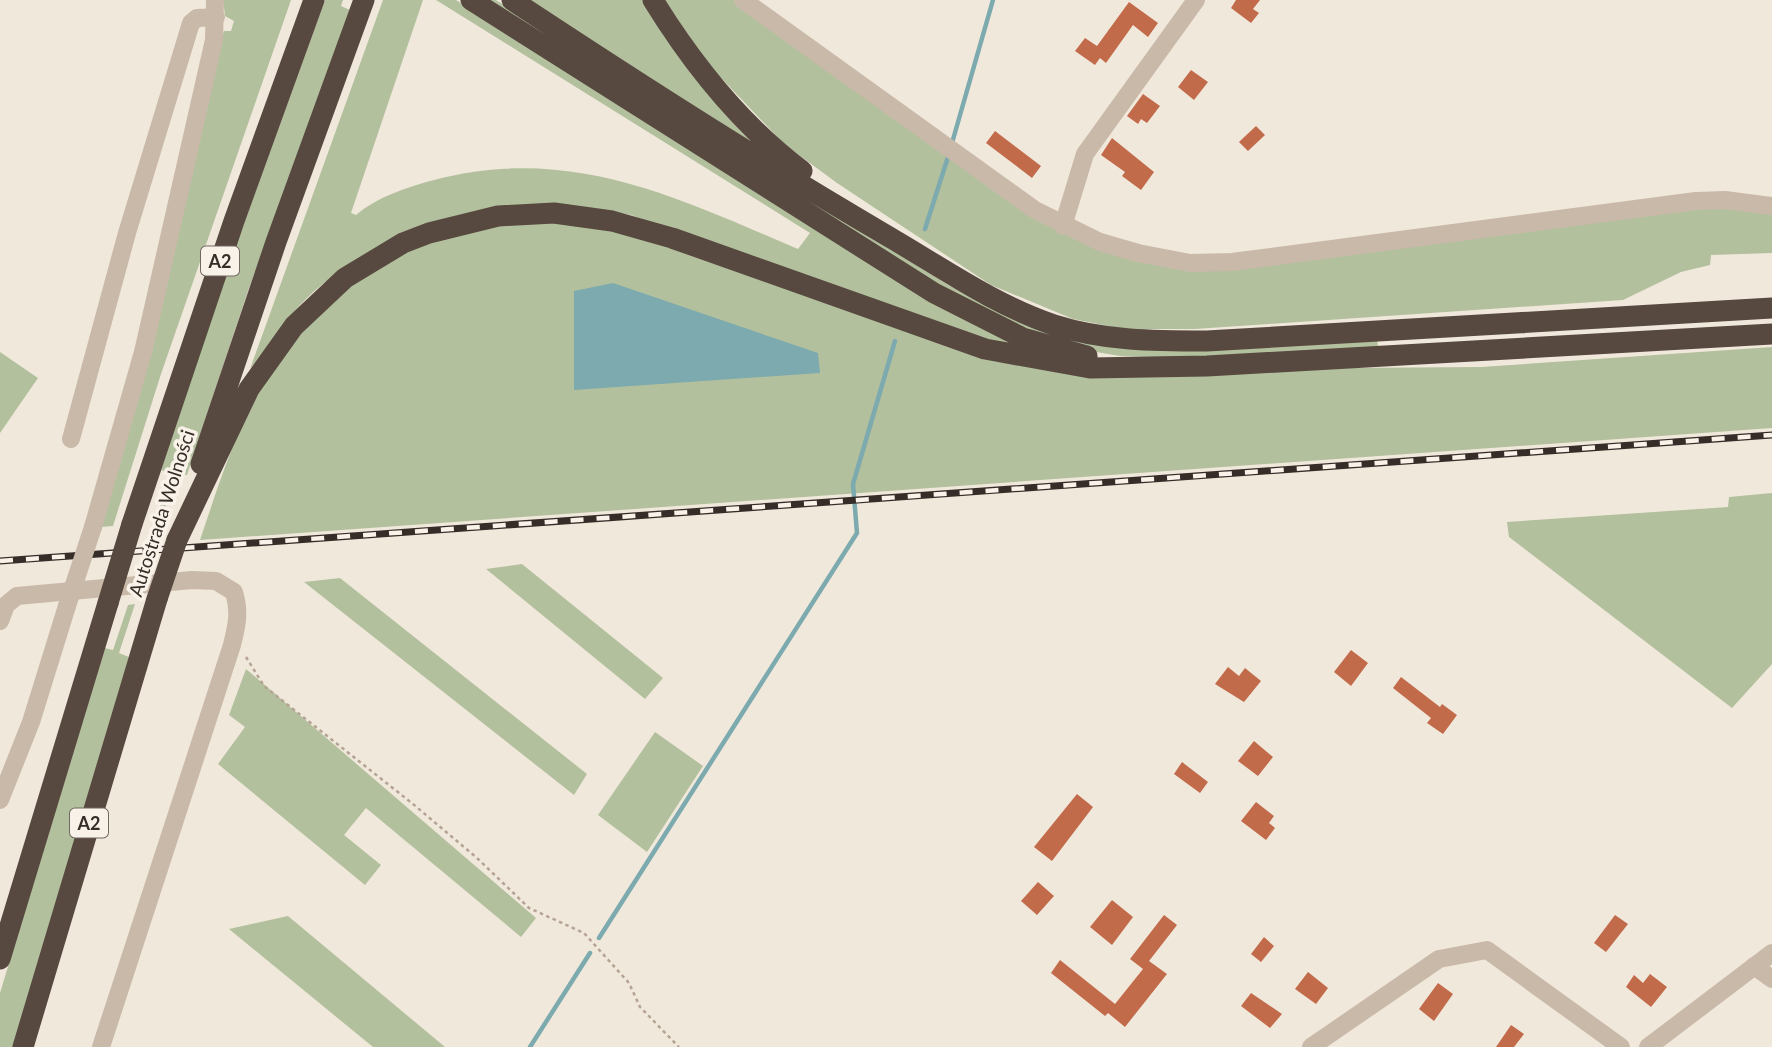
<svg xmlns="http://www.w3.org/2000/svg" width="1772" height="1047" font-family="Lato,sans-serif">
  <style>
    .green { fill: #b3c09d }
    .water { fill: #7caaae }
    .lines { fill: none; stroke-linecap: round; stroke-linejoin: round }
    .stream { stroke: #7caaae; stroke-width: 4.5 }
    .building { fill: #c26b4a }
    .path { stroke: #b5a393; stroke-width: 2.5; stroke-dasharray: 3.5 3.5; stroke-linecap: butt }
    .minor { stroke: #c9b9a9; stroke-width: 18 }
    .highway { stroke: #574840; stroke-width: 21 }
    .rail-casing { stroke: #362d28; stroke-width: 7 }
    .rail { stroke: #f9f2e9; stroke-width: 4.5; stroke-dasharray: 13; stroke-linecap: butt }
    .minor-bridge { stroke: #c9b9a9; stroke-width: 18 }
    .highway-bridge { stroke: #574840; stroke-width: 21 }
    .labels { text-anchor: middle; dominant-baseline: central; stroke-width: 7; stroke-linejoin: round; paint-order: stroke }
    .shield { fill: #f9f2e9; stroke: #706862; stroke-width: 2 }
    .shield-label { font-size: 18px; font-weight: bold; fill: #362d28 }
    .street-label { font-size: 19px; fill: #362d28; stroke: #f9f2e9 }
  </style>
  <rect width="100%" height="100%" fill="#f1e8dc"/>
  <!-- green -->
  <path class="green" d="M223,0H291L161,374L113,526L100,527L222,36L224,31H231L234,21L225,16Z
    M325,0H343L341,6L350,10L248,291L187,475L177,474L160,522H155L171,474L161,470L224,278Z
    M383,0H423L351,213L356,215C377,197 407,187 434,180C570,144 676,197 798,249L810,233L436,0H456L560,67L1032,353L941,328L631,215C535,194 453,204 368,254C346,267 325,280 307,298C285,319 270,346 250,369Z
    M483,0H496L948,285L1027,325L1377,339L1378,347L1187,358L1120,356L1090,351L986,315Z
    M523,0H647L763,153Z
    M665,0H739L1043,220L1153,263L1685,206L1772,211V253L1711,255L1710,265L1681,272L1623,300L1195,329H1123L1073,319L991,285L837,183L784,144L706,62Z
    M539,221L588,226L634,235L1091,375L1174,377L1338,368L1481,367L1772,347V428L200,540C219,484 236,428 267,377C310,306 388,247 470,229C492,224 516,224 539,221Z
    M0,352L38,378L0,433Z
    M1772,493V664L1732,708L1509,537L1507,522L1728,507L1729,497Z
    M522,564L663,678L645,699L486,569Z
    M340,578L587,774L574,795L304,582Z
    M135,604L119,653L129,657L13,1047H0V993L105,648L113,650L128,605Z
    M246,669L536,918L521,937L366,808L344,835L381,865L365,885L218,764L245,727L229,715Z
    M655,732L703,766L647,852L598,815Z
    M288,916L445,1047H373L229,929Z"/>
  <!-- water -->
  <path class="water" d="M613,283L818,353L820,373L574,390V291Z"/>
  <g class="lines">
    <!-- stream -->
    <path class="stream" d="M952,143L993,0
      M925,229L948,157
      M599,938L857,533L853,484L895,341
      M530,1047L590,953"/>
  </g>
  <!-- building -->
  <path class="building" d="M1236,0H1260L1253,9L1259,13L1251,23L1231,8Z
    M1129,2L1158,23L1148,37L1133,25L1106,63L1100,58L1095,65L1075,51L1085,38L1097,46Z
    M1191,70L1208,82L1194,100L1178,87Z
    M1143,94L1160,106L1147,123L1141,119L1138,124L1127,116Z
    M1256,126L1265,135L1248,151L1239,142Z
    M995,131L1041,166L1032,178L986,143Z
    M1112,138L1154,172L1141,190L1122,176L1125,172L1101,155Z
    M1351,650L1368,663L1351,686L1334,672Z
    M1228,667L1239,676L1245,668L1261,681L1244,702L1215,684Z
    M1401,677L1440,707L1442,704L1457,715L1443,734L1427,723L1431,718L1393,688Z
    M1254,741L1273,757L1258,776L1238,761Z
    M1182,762L1208,782L1200,793L1174,774Z
    M1077,794L1093,807L1052,861L1034,847Z
    M1256,802L1274,816L1269,823L1275,828L1266,840L1241,821Z
    M1038,882L1054,896L1037,915L1021,901Z
    M1112,900L1133,917L1112,945L1090,927Z
    M1164,915L1177,925L1149,961L1167,974L1125,1027L1108,1013L1105,1016L1051,973L1060,960L1115,1004L1143,969L1130,959Z
    M1615,915L1628,924L1606,952L1594,943Z
    M1264,937L1274,946L1261,962L1251,954Z
    M1308,972L1328,988L1316,1004L1295,989Z
    M1650,974L1667,987L1651,1007L1626,987L1634,975L1643,983Z
    M1438,983L1453,994L1434,1021L1419,1009Z
    M1251,993L1282,1014L1270,1028L1241,1006Z
    M1511,1025L1524,1034L1514,1047H1496Z"/>
  <g class="lines">
    <!-- path -->
    <path class="path" d="M246,657L264,686L413,804L477,858L529,908L584,933L629,983L640,1007L679,1047"/>
    <!-- minor -->
    <path class="minor" d="M743,0L1035,210L1100,242L1138,253L1190,263L1232,262L1696,201L1725,200L1772,206
      M1063,226L1085,154L1196,0
      M71,439L127,233L191,23L197,18L216,17
      M93,527L143,352L214,40L215,0
      M0,621L6,605L17,596L192,580L216,581L234,592C240,612 237,625 232,645L101,1047
      M0,800L31,722L67,606
      M1754,966L1772,979
      M1311,1047L1439,959L1487,950L1621,1047
      M1648,1047L1772,953"/>
    <!-- highway -->
    <path class="highway" d="M471,0L934,293L1023,338L1087,356
      M512,0C636,82 762,163 891,238C944,269 995,305 1054,325C1104,341 1155,341 1207,341L1772,308
      M653,0C693,65 741,125 802,171
      M201,464L276,242L364,0
      M132,524L234,221L314,0
      M177,540L249,389L294,326L345,278L403,243L429,233L498,216L554,213L612,221L672,238L985,349L1090,368L1207,366L1772,334
      M0,959L108,603
      M23,1047L157,599"/>
    <!-- rail casing -->
    <g class="rail-casing">
      <path id="rail" d="M0,561L1772,435"/>
    </g>
    <!-- rail -->
    <use href="#rail" class="rail"/>
    <!-- minor-bridge -->
    <path class="minor-bridge" d="M67,606L93,527"/>
    <!-- highway-bridge -->
    <path class="highway-bridge" d="M157,599L177,540
      M108,603L132,524"/>
  </g>
  <g class="labels">
    <!-- shield labels -->
    <g class="shield">
      <rect x="201" y="246.5" width="38" height="29" rx="5"/>
      <rect x="70" y="808.5" width="38" height="29" rx="5"/>
    </g>
    <g class="shield-label">
      <text x="220" y="261">A2</text>
      <text x="89" y="823">A2</text>
    </g>
    <!-- street labels -->
    <g class="street-label">
      <text transform="translate(161 513) rotate(-72)">Autostrada Wolności</text>
    </g>
  </g>
</svg>
